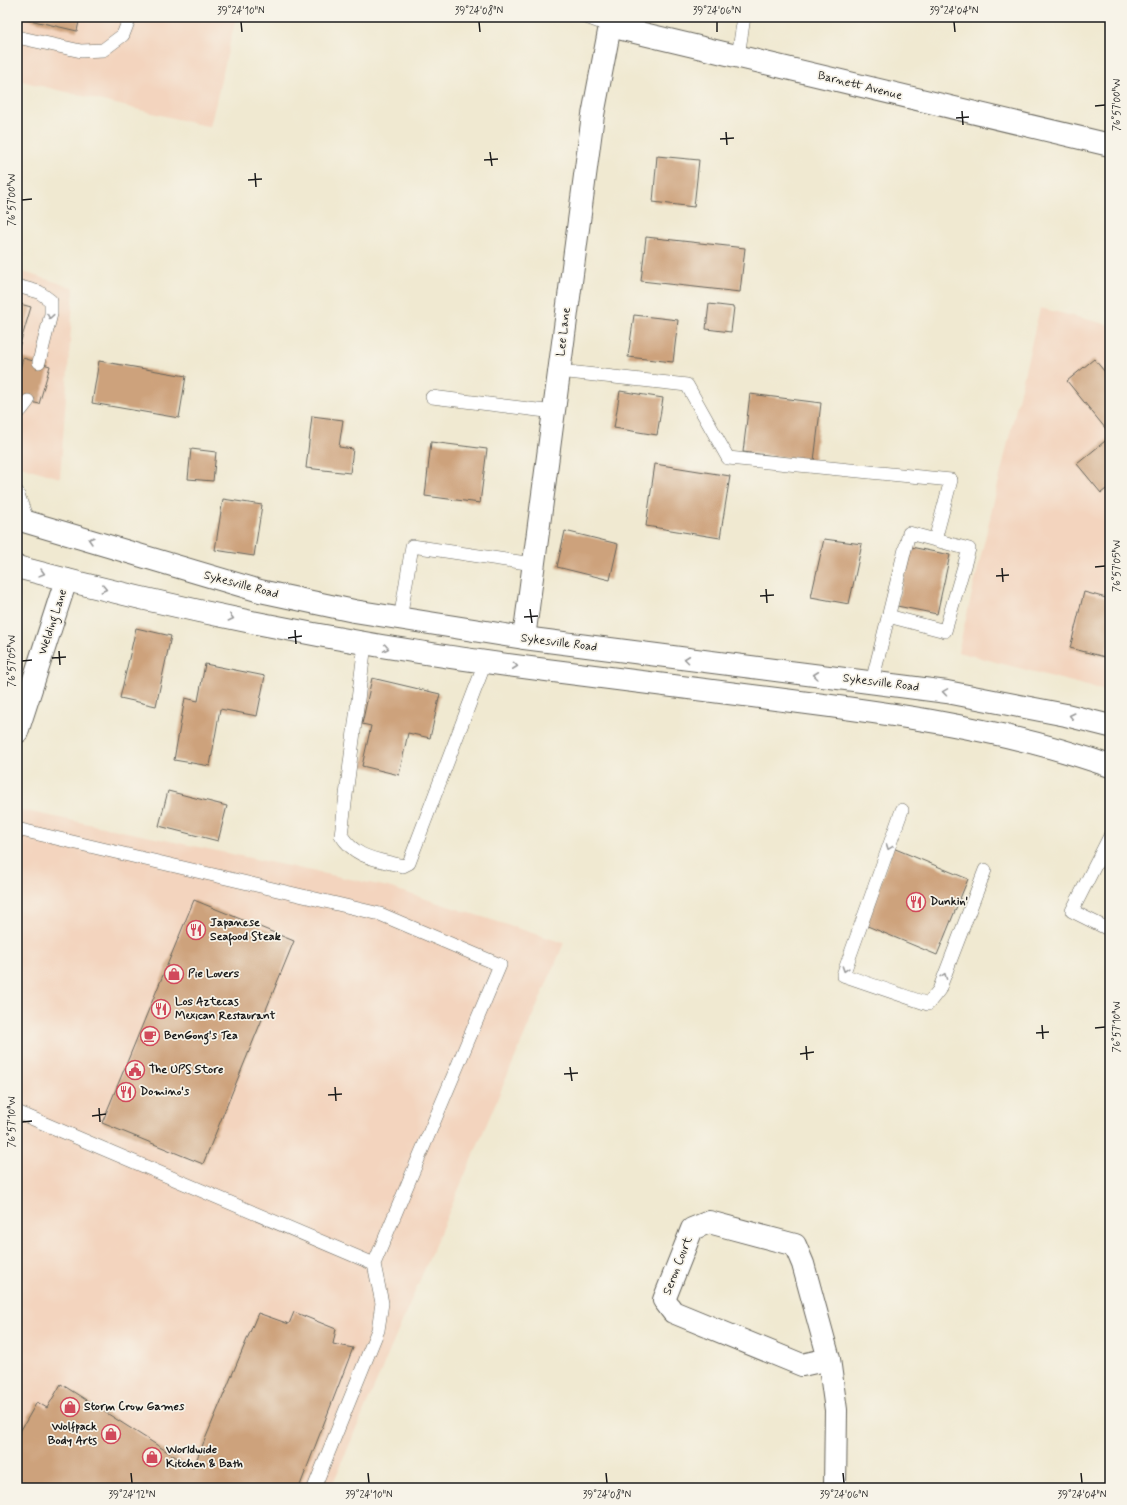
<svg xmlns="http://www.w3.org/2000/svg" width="1127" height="1505" font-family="Mynerve,sans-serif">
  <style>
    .built { fill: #f3d4be }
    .building { fill: #cda27b }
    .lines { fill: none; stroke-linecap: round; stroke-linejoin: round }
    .lane-casing { stroke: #66645b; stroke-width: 14 }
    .street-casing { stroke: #66645b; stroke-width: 24 }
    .primary-casing { stroke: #66645b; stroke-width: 24 }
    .lane { stroke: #fff; stroke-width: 13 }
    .street { stroke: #fff; stroke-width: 22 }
    .primary { stroke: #fff; stroke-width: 22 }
    .oneway { stroke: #999 }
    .ticks { fill: none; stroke: #1c1c1c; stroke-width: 1.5 }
    .labels { text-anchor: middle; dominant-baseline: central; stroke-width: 3.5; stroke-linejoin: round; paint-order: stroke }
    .street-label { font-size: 12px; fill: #1c1c1c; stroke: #f7f3e8 }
    .poi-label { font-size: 12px; font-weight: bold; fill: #1c1c1c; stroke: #f7f3e8; text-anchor: start }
    .neatline { fill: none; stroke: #1c1c1c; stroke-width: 1.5 }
    .ticks-label { font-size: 10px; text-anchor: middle; fill: #1c1c1c }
  </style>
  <rect width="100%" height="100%" fill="#f7f3e8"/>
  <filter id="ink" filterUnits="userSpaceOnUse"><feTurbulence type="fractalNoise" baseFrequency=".025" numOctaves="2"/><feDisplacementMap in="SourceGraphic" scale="8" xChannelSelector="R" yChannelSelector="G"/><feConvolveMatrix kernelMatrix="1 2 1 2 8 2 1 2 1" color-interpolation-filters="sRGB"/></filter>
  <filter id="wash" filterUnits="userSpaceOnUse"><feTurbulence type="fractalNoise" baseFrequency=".012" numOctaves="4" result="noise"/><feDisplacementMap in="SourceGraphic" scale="16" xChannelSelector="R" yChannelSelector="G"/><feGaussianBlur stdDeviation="0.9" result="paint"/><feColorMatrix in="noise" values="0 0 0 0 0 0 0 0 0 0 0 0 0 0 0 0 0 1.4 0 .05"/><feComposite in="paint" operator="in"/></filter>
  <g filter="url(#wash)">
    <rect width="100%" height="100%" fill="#f0e9d1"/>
    <!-- built -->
    <path class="built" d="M17,17H236L210,127L17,80Z
      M17,270L74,288L60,478L17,465Z
      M1040,308L1110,325V692L958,652Z
      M17,809L388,887L564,943L331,1488H17Z"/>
    <g id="blocks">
      <!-- building -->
      <path class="building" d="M17,17H80L77,31Z
        M657,156L699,160L694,207L653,202Z
        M646,237L745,248L740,292L641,281Z
        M17,303L31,307L17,354Z
        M709,304L734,307L731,332L706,329Z
        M634,315L678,320L673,362L628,357Z
        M23,358L50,366L39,404L17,398V380Z
        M1094,359L1110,378V434L1067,381Z
        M99,361L186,376L179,418L92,403Z
        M620,391L663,398L657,435L614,428Z
        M750,394L821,403L814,461L743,452Z
        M312,416L343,420L339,447L353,449L350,473L306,468Z
        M1110,437V486L1101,493L1077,464Z
        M431,442L487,449L480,503L425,496Z
        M191,449L216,452L213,481L188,479Z
        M655,464L730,476L720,538L646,526Z
        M223,499L262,505L254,556L215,550Z
        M565,531L618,544L610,580L557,567Z
        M824,539L862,544L849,604L811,597Z
        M911,547L950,555L937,614L897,606Z
        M1084,592L1110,599V636L1105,657L1070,648Z
        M136,628L171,636L156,706L120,698Z
        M205,664L265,676L257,716L220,709L210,766L174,760L185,698L198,701Z
        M372,678L440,694L430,738L408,733L399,775L362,766L371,726L362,724Z
        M168,791L227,806L218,841L159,826Z
        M893,848L968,879L937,955L865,925Z
        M194,900L294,941L203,1164L102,1123Z
        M294,1312L336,1329L333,1344L353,1348L299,1488H31L17,1479V1457L19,1455L17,1453V1437L37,1402L47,1408L61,1384L193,1468L258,1313L289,1324Z"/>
    </g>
  </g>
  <g filter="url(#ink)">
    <use href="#blocks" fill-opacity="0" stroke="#66645b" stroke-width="1"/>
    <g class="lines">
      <!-- lane casing -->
      <g class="lane-casing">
        <path id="lane" d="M586,17L610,26L612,19
          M17,37L81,51L103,50L123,35L130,17
          M738,56L744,17
          M17,286L39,292L51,301V314L39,362
          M559,371L687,385L728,458L951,480L935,540
          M432,397L554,412
          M17,411L21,410L28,401
          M17,492L28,522
          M400,620L412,546L533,564
          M365,644L341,835C356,859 377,859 403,866L409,863L485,663
          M872,682L909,533L969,549L945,631L888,616
          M902,810L843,975L928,1004L939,990L985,870
          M17,829L380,914L500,965L374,1264L17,1112
          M1110,836L1072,911L1110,930
          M17,1486L20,1488
          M314,1488L378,1330L382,1303L374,1264"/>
      </g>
      <!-- street casing -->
      <g class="street-casing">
        <path id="street" d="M524,638L593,115L610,26L1110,145
          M17,732L66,580
          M709,1222L795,1245L803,1264L829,1359L802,1365L673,1312L664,1300L692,1229Z
          M829,1359L836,1410L835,1488"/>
      </g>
      <!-- primary casing -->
      <g class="primary-casing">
        <path id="primary" d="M17,519L260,591L354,611L524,638L947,692L1066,715L1110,726
          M17,567C193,614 373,649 554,671C628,680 702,690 776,699C889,713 1003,728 1110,766"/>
      </g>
      <!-- lane -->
      <use href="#lane" class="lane"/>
      <!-- street -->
      <use href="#street" class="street"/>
      <!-- primary -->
      <use href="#primary" class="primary"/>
    </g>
    <!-- one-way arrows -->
    <defs><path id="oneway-chevron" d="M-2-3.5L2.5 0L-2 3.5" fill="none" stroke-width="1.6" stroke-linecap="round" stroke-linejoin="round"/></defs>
    <g class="oneway">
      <use href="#oneway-chevron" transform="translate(50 316) rotate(99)"/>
      <use href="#oneway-chevron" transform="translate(91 540) rotate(-164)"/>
      <use href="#oneway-chevron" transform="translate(42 573) rotate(15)"/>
      <use href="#oneway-chevron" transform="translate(104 589) rotate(13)"/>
      <use href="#oneway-chevron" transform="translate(231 618) rotate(13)"/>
      <use href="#oneway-chevron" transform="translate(386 648) rotate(10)"/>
      <use href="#oneway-chevron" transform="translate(687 659) rotate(-173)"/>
      <use href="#oneway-chevron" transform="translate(515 666) rotate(7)"/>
      <use href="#oneway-chevron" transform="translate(816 675) rotate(-173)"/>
      <use href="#oneway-chevron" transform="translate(945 692) rotate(-171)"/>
      <use href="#oneway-chevron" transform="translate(1072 716) rotate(-166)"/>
      <use href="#oneway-chevron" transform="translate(889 847) rotate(110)"/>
      <use href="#oneway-chevron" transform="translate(845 969) rotate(108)"/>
      <use href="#oneway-chevron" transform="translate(944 976) rotate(-69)"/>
    </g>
  </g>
  <!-- ticks -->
  <path class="ticks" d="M241,22L242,32M479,22L480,32M717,22V32M954,22L955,32M1095,106L1105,105M962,111L963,125M956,118L969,117M726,132L727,145M720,139L734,138M490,152L492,166M484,160L498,159M255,173L256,187M248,180L262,179M22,200L32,199M1095,567L1105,566M1002,568L1003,582M996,576L1009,575M766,589L767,603M760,596L774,595M530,609L532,623M524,617L538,616M295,630L296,644M288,638L302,636M59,651L60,665M52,658L66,657M22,661L32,660M1042,1025L1043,1039M1095,1028L1105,1027M1036,1033L1049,1032M806,1046L807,1060M800,1054L814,1052M570,1067L572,1081M564,1074L578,1073M335,1087L336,1101M328,1095L342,1094M99,1108L100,1122M92,1116L106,1114M22,1122L32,1121M131,1473L132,1483M368,1473L369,1483M606,1473L607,1483M843,1473L844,1483M1081,1473L1082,1483"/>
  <!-- icons -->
  <defs>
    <g id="restaurant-ring" transform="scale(1)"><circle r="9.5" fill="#f7f3e8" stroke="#d1495b" stroke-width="1.5"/><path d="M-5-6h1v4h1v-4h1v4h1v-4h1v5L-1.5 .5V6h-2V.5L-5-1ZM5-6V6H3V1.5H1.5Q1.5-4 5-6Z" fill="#d1495b"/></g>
    <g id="shop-ring" transform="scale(1)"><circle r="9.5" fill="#f7f3e8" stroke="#d1495b" stroke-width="1.5"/><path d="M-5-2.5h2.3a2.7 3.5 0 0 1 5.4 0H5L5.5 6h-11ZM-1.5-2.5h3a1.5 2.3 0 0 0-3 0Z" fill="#d1495b"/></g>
    <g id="cafe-ring" transform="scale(1)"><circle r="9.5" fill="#f7f3e8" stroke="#d1495b" stroke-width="1.5"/><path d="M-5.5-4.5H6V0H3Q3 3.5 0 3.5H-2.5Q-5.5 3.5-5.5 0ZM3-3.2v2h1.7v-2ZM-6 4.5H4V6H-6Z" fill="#d1495b"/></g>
    <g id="civic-ring" transform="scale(1)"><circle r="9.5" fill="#f7f3e8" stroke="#d1495b" stroke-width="1.5"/><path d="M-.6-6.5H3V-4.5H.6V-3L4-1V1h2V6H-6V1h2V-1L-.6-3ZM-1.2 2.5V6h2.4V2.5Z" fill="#d1495b"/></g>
  </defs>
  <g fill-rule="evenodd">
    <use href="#restaurant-ring" x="916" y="902"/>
    <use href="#restaurant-ring" x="196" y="930"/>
    <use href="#shop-ring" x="174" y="974"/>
    <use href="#restaurant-ring" x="161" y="1009"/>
    <use href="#cafe-ring" x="150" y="1036"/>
    <use href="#civic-ring" x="135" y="1070"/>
    <use href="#restaurant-ring" x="126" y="1092"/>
    <use href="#shop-ring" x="70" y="1407"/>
    <use href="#shop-ring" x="111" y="1434"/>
    <use href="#shop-ring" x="152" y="1457"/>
  </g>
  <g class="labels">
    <!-- street labels -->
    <g class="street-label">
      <text transform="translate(860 86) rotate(14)">Barnett Avenue</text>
      <text transform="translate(564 332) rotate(-83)">Lee Lane</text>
      <text transform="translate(241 585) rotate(15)">Sykesville Road</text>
      <text transform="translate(53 622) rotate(-72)">Welding Lane</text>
      <text transform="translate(559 643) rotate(7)">Sykesville Road</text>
      <text transform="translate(881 683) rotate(7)">Sykesville Road</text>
      <text transform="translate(678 1266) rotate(-69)">Seron Court</text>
    </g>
    <!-- poi labels -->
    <g class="poi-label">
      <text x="930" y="902">Dunkin'</text>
      <text x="210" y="923">Japanese<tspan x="210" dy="14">Seafood Steak</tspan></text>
      <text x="188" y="974">Pie Lovers</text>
      <text x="175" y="1002">Los Aztecas<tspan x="175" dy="14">Mexican Restaurant</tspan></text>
      <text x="164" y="1036">BenGong's Tea</text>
      <text x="149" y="1070">The UPS Store</text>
      <text x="140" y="1092">Domino's</text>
      <text x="84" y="1407">Storm Crow Games</text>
      <text x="97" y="1427" text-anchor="end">Wolfpack<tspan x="97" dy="14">Body Arts</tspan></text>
      <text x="166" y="1450">Worldwide<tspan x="166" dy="14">Kitchen &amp; Bath</tspan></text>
    </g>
  </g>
  <!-- margin -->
  <rect width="1127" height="1505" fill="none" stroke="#f7f3e8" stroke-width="44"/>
  <rect x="22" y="22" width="1083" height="1461" class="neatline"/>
  <g class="ticks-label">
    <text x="241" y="14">39°24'10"N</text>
    <text x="479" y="14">39°24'08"N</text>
    <text x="717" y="14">39°24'06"N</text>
    <text x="954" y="14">39°24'04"N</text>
    <text transform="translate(1116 105) rotate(-90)" y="4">76°57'00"W</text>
    <text transform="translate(11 200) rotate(-90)" y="4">76°57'00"W</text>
    <text transform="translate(1116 566) rotate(-90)" y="4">76°57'05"W</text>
    <text transform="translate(11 661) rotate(-90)" y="4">76°57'05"W</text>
    <text transform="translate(1116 1027) rotate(-90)" y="4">76°57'10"W</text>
    <text transform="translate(11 1122) rotate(-90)" y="4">76°57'10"W</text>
    <text x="132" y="1498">39°24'12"N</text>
    <text x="369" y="1498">39°24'10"N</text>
    <text x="607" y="1498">39°24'08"N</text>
    <text x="844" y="1498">39°24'06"N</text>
    <text x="1082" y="1498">39°24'04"N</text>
  </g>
</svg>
